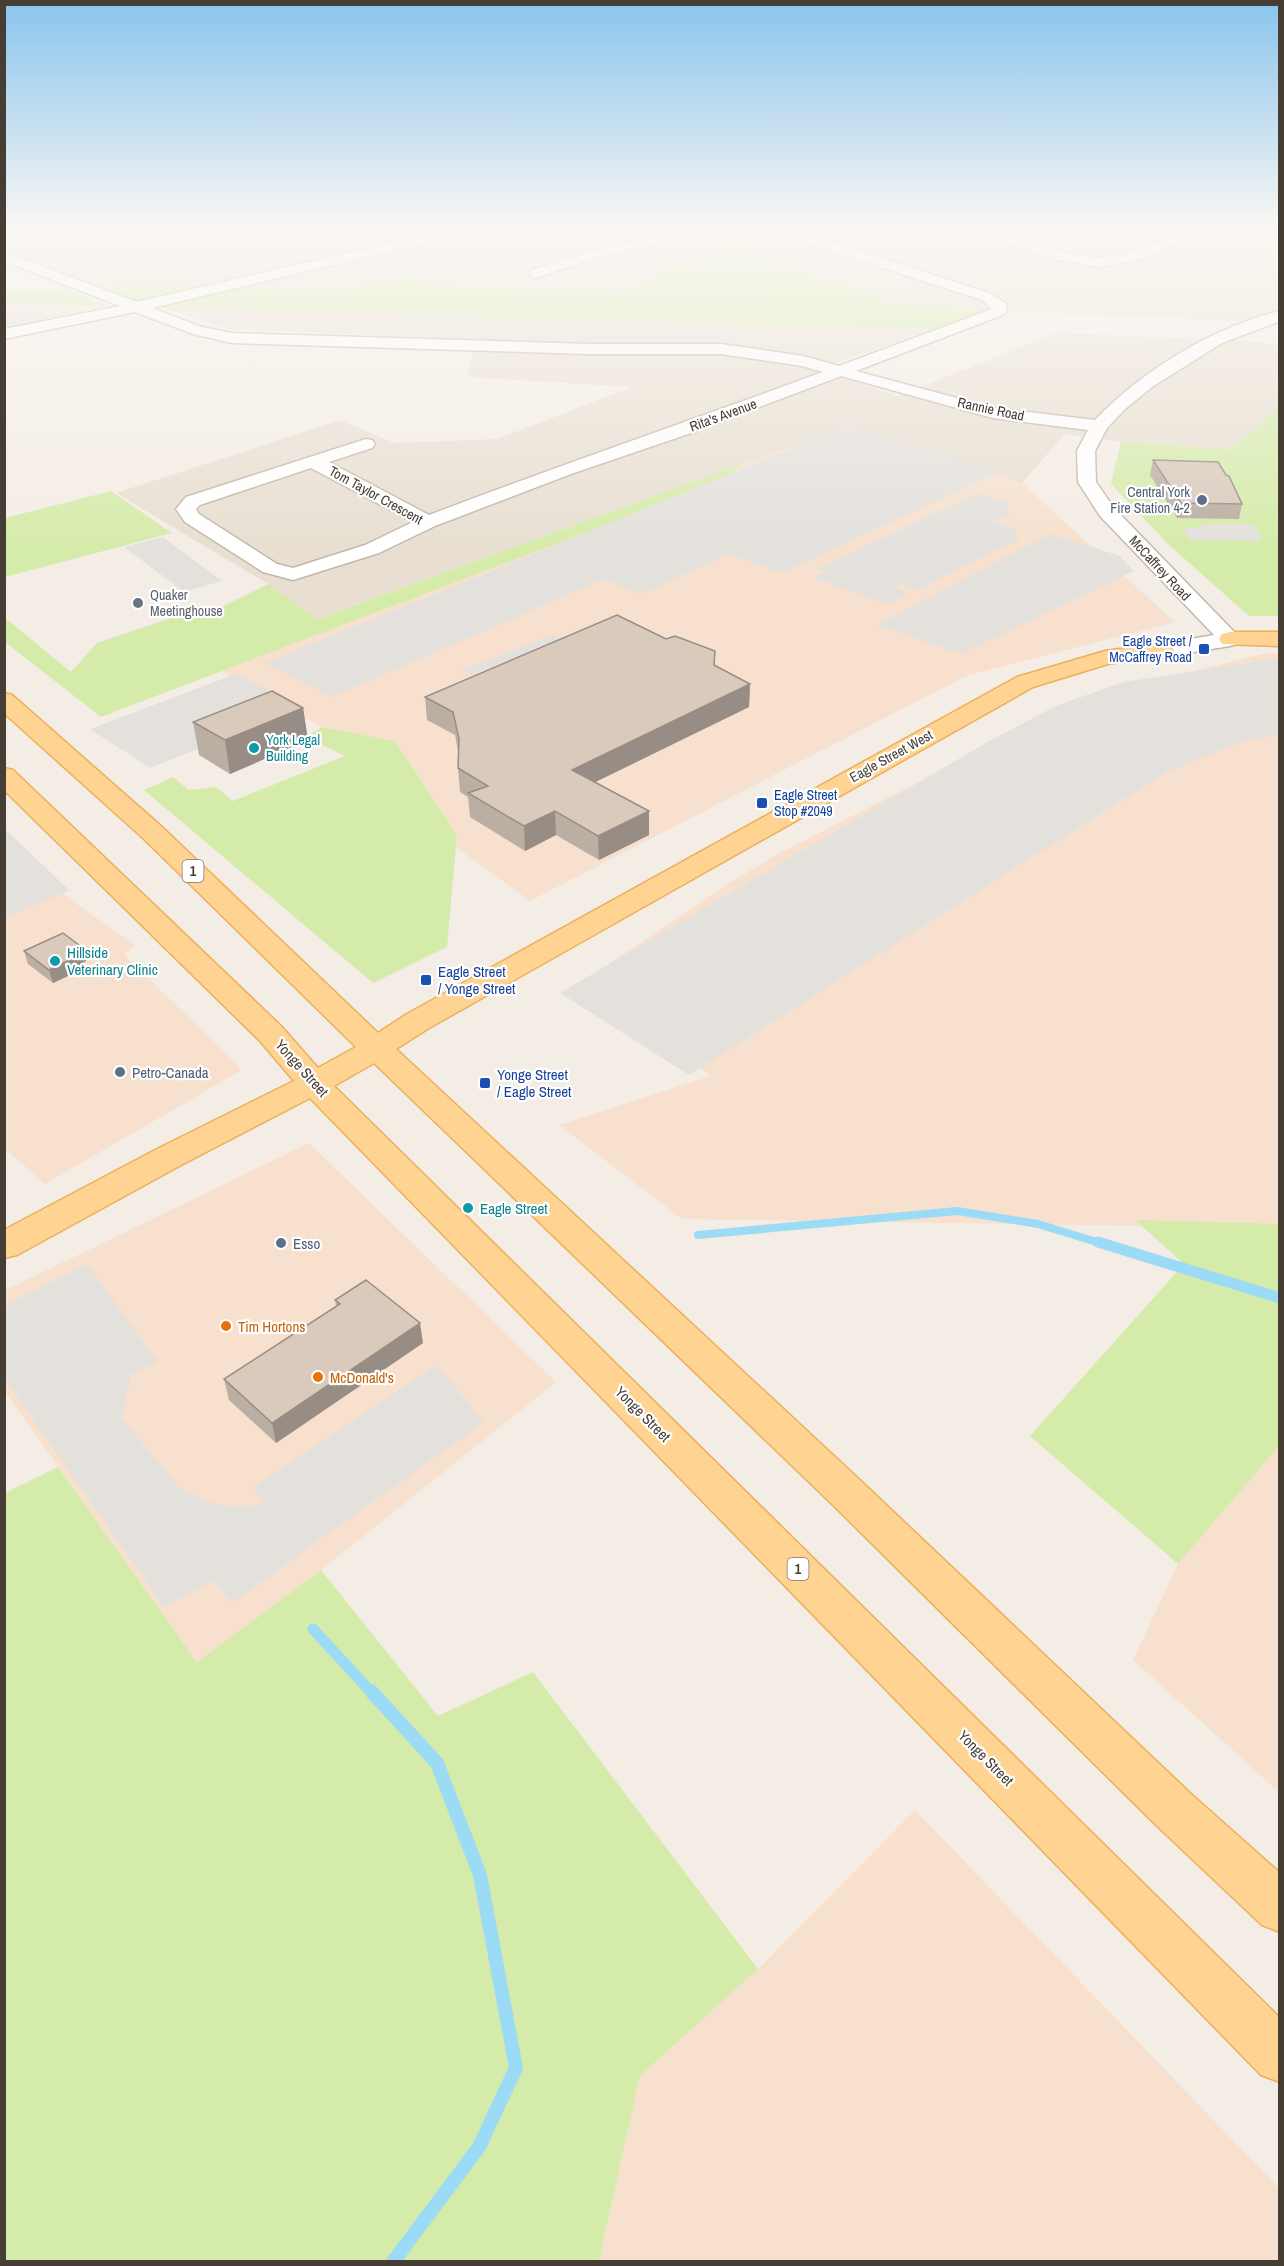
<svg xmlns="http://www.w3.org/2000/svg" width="1284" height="2266" font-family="'Archivo Narrow',sans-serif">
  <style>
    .residential { fill: #e8dfd2 }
    .commercial { fill: #f7e1ce }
    .green { fill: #d5ebaa }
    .parking { fill: #e4e1dd }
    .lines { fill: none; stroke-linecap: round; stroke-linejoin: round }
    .stream-far2 { stroke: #9cdbf5; stroke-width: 8 }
    .stream-far1 { stroke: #9cdbf5; stroke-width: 11 }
    .stream { stroke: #9cdbf5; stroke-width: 14 }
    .minor-casing { stroke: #c3b7aa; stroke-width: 3 }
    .major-casing { stroke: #ebb05b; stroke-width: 3 }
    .minor { fill: #fff; fill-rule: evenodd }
    .major { fill: #ffd492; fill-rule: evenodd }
    .wall { fill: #bbaea2 }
    .shaded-wall { fill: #988d84 }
    .building { fill: #d9cabc; stroke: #988d84; stroke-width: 1.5 }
    .service-dot { fill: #5c6f8a; stroke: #fff; stroke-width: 2 }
    .worship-dot { fill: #6b7280; stroke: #fff; stroke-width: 2 }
    .transit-dot { fill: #1a4fb4; stroke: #fff; stroke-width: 2 }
    .culture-dot { fill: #0f9aa8; stroke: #fff; stroke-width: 2 }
    .food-dot { fill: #e8710a; stroke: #fff; stroke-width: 2 }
    .labels { text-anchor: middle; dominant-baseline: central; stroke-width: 4.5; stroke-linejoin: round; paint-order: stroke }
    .far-street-label { font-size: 14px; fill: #463d34; stroke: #fff }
    .far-service-label { font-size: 14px; fill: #4e5e75; stroke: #fff; text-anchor: end }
    .far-worship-label { font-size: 14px; fill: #5b616d; stroke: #fff; text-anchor: start }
    .far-transit-label { font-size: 14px; fill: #164399; stroke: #fff; text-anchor: end }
    .far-culture-label { font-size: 14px; fill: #0d838f; stroke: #fff; text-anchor: start }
    .shield { fill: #fff; stroke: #7e7771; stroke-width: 1.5 }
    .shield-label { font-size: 14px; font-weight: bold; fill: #463d34 }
    .culture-label { font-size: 15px; fill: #0d838f; stroke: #fff; text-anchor: start }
    .transit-label { font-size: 15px; fill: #164399; stroke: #fff; text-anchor: start }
    .street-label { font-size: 15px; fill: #463d34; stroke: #fff }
    .service-label { font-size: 15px; fill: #4e5e75; stroke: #fff; text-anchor: start }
    .food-label { font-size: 15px; fill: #c56008; stroke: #fff; text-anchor: start }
  </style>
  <rect width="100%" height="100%" fill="#f4ede5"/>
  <!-- residential -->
  <path class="residential" d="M5,231H1279L1280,323L903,306L739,248L658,270L632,292L427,285L408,274L343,291L116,285L67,289L30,269L5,274Z
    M160,307L929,330L817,370L898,396L1057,333L1249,341L1279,345V407L1231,449L1121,442L1065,434L1022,483L850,429L747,462L316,619L268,584L116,493L340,420L394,443L498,439L632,387L467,377L477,339L227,329Z"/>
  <!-- commercial -->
  <path class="commercial" d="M5,304L107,306L5,328Z
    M850,429L1022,483L1175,622L966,676L530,901L456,847L457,835L395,741L322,727L222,671L714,484L747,462Z
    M1266,653H1279V1228L682,1219L559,1125L711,1076L573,988L731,882L778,854L1079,700Z
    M5,832L67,897L136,946L124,954L242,1070L45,1184L5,1149Z
    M309,1143L556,1382L321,1570L197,1662L5,1392L4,1291Z
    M1279,1446V1792L1133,1660L1178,1564Z
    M915,1810L1279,2188V2261L599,2262L640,2076L758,1969Z"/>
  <!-- green -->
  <path class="green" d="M739,248L903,306L988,310L929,330L160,307L244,287L343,291L408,274L427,285L632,292L658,271Z
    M116,285L198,286L138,301L104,287Z
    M5,289H67L107,306L5,304Z
    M1279,407V616H1249L1169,545L1111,484L1121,442L1231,449Z
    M747,462L714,484L101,717L5,642L4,617L71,672L97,643L174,617L211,612L268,584L317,619Z
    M111,491L172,533L5,577V518Z
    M322,727L395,741L457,835L447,947L373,983L144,790L173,777L189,790L216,787L233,801L345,756L305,737Z
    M1135,1220L1279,1224V1446L1178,1564L1030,1436L1184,1264Z
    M58,1467L197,1662L321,1570L438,1716L533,1672L758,1969L640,2076L599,2261H5V1493Z"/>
  <!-- parking -->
  <path class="parking" d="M25,305L71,307L69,309H72L66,314L57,313L59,316L5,325V317L14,316L12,312Z
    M848,426L999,472L782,573L729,554L641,594L604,579L332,697L265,663Z
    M978,493L1014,504L1004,510L1013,513L995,522L1020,530L1012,535L1021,538L918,590L901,584L895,587L909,593L888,604L814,578L825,572L817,569Z
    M1201,524H1253L1263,541L1190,540L1183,528H1203Z
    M1051,534L1120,556L1134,571L961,654L877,625Z
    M163,537L222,581L184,592L124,547Z
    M551,635L562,640L473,675L462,670Z
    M1279,658V734L1245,741L1165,773L689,1075L560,993L991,740L1058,705L1124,682Z
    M238,673L273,693L283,715L150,768L90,729Z
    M5,829L69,890L5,918H4Z
    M87,1264L158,1362L131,1375L122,1418L178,1486L207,1502L239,1507L266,1503L252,1488L437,1365L484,1422L232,1603L214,1581L164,1607L5,1379V1306Z"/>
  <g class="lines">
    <!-- stream-far2 -->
    <path class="stream-far2" d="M698,1235L957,1211L1038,1224L1103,1244"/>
    <!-- stream-far1 -->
    <path class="stream-far1" d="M1098,1242L1280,1298
      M313,1629L372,1693"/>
    <!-- stream -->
    <path class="stream" d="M371,1691L437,1763L480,1875L516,2068L479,2147L393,2262"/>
    <!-- minor casing -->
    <g class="minor-casing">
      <path id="minor" d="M150,231H173L191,236L215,231H243L241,234L191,244L152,234Z
        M442,231H467L460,235L152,308L202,327L232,333L588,344H721L803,356L839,366L992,309L982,300L779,234L777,231H798L992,294L1007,305L1005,314L856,371L994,408L1095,420C1142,371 1213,327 1280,311V321L1222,343L1152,387L1125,409L1107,428L1095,451L1096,482L1114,508L1241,639L1238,644L1230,646L1163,657L1155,655L1152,650L1155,645L1214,635L1100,516L1078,482L1077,451L1088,430L993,418L841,376L694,432L571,474L435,526L379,553L293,580L263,572L185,522L176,509L186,497L366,439L372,440L375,444L372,448L329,462L429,515C560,465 692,420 823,372L802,366L721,354H588L232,343L193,334L135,312L4,339V329L120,306L4,261V252L137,302ZM311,468L413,522L365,545L293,568L277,564L199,514L196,509L200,505Z
        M676,231H702L700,234L599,257L535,278L528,274L530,271L589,251Z
        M973,231H994L1066,253L1098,258L1127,254L1186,231H1205L1137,260L1098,267L1059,260L975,234Z"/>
    </g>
    <!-- major casing -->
    <g class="major-casing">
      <path id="major" d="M1230,632H1280V646L1222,644L1219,639L1222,634Z
        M1163,643L1171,645L1174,650L1171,655L1108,664L1033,687L429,1028L396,1049L862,1482L1190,1793L1280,1873V1932L1262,1925L1156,1825L834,1506L374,1063L334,1086L1280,2018V2082L1261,2075L310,1098L183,1164L17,1255L4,1258V1230L159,1148L294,1081L260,1041L4,790V768L13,770L282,1027L318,1068L356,1047L144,839L4,713V693L12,695L162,827L378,1033L407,1014L1017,677L1105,651Z"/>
    </g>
    <!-- minor -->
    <use href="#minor" class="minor"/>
    <!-- major -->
    <use href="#major" class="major"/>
  </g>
  <!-- wall -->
  <path class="wall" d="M1153,460L1242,504L1239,519L1177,518L1150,475Z
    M666,639L715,651L714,666L750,684L749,707L595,782L649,835L599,860L556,835L525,851L470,817L468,797L460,792L458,768V751L455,735L427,720L425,697Z
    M303,708L308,740L230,774L199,755L193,722Z
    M83,948L86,961L80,964L81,970L53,983L28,964L24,951Z
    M335,1300L423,1343L276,1443L229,1400L224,1379L336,1306Z"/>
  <!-- shaded-wall -->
  <path class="shaded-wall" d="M750,684L749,707L573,793L572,770Z
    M303,708L308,740L230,774L225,740Z
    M555,811L556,835L525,851L524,826Z
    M649,811V835L599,860L598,836Z
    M83,948L86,961L80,964L81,970L53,983L49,970L73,953Z
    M420,1323L423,1343L276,1443L272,1423Z"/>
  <!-- building -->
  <path class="building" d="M1153,460L1218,462L1226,475L1229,476L1242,504L1181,503Z
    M617,615L666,639L675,636L715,651L714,665L750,684L572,770L649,811L598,836L555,811L524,826L468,793L488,786L458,768L459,739L453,712L425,697Z
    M272,691L303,708L225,740L193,722Z
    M63,933L83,948L73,953L78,956L49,970L24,951Z
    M366,1280L420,1323L272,1423L224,1379L340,1304L335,1300Z"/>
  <!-- sky -->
  <linearGradient id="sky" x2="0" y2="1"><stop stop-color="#89c4ed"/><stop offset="0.42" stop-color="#faf7f3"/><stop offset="1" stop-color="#faf7f3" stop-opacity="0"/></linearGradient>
  <rect width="1284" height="548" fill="url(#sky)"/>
  <!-- markers -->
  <g class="service-dot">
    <circle cx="1202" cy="500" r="6"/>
    <circle cx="120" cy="1072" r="6"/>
    <circle cx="281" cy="1243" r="6"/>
  </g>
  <circle class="worship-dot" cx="138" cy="603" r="6"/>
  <g class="transit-dot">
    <rect x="1198" y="643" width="12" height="12" rx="3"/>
    <rect x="756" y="797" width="12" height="12" rx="3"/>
    <rect x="420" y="974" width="12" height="12" rx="3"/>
    <rect x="479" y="1077" width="12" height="12" rx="3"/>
  </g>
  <g class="culture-dot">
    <circle cx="254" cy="748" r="6"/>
    <circle cx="55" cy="961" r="6"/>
    <circle cx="468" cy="1208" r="6"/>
  </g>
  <g class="food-dot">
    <circle cx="226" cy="1326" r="6"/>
    <circle cx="318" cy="1377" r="6"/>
  </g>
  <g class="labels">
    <!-- far-street labels -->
    <g class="far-street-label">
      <text transform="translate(991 409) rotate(12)">Rannie Road</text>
      <text transform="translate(723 415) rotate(-20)">Rita's Avenue</text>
      <text transform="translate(376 495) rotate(29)">Tom Taylor Crescent</text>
      <text transform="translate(1160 568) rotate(47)">McCaffrey Road</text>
      <text transform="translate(891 756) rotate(-29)">Eagle Street West</text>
    </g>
    <!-- far-service labels -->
    <g class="far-service-label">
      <text x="1190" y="492">Central York<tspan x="1190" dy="16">Fire Station 4-2</tspan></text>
    </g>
    <!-- far-worship labels -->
    <g class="far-worship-label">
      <text x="150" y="595">Quaker<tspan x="150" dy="16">Meetinghouse</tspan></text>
    </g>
    <!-- far-transit labels -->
    <g class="far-transit-label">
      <text x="1192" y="641">Eagle Street /<tspan x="1192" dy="16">McCaffrey Road</tspan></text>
      <text x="774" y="795" text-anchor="start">Eagle Street<tspan x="774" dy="16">Stop #2049</tspan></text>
    </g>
    <!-- far-culture labels -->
    <g class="far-culture-label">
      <text x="266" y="740">York Legal<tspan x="266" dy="16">Building</tspan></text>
    </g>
    <!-- shield labels -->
    <g class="shield">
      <rect x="182.5" y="860" width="21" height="22" rx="4.5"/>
      <rect x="787.5" y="1558" width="21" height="22" rx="4.5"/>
    </g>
    <g class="shield-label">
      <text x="193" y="871">1</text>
      <text x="798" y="1569">1</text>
    </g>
    <!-- culture labels -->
    <g class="culture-label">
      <text x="67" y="952">Hillside<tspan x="67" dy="17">Veterinary Clinic</tspan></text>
      <text x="480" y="1208">Eagle Street</text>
    </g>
    <!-- transit labels -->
    <g class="transit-label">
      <text x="438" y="971">Eagle Street<tspan x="438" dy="17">/ Yonge Street</tspan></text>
      <text x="497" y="1074">Yonge Street<tspan x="497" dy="17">/ Eagle Street</tspan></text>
    </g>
    <!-- street labels -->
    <g class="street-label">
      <text transform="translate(302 1068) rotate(48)">Yonge Street</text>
      <text transform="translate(643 1414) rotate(45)">Yonge Street</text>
      <text transform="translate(986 1758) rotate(45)">Yonge Street</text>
    </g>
    <!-- service labels -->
    <g class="service-label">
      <text x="132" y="1072">Petro-Canada</text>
      <text x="293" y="1243">Esso</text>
    </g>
    <!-- food labels -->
    <g class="food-label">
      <text x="238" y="1326">Tim Hortons</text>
      <text x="330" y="1377">McDonald's</text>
    </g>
  </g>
  <!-- border -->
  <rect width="1284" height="2266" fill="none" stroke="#463d34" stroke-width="12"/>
</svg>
